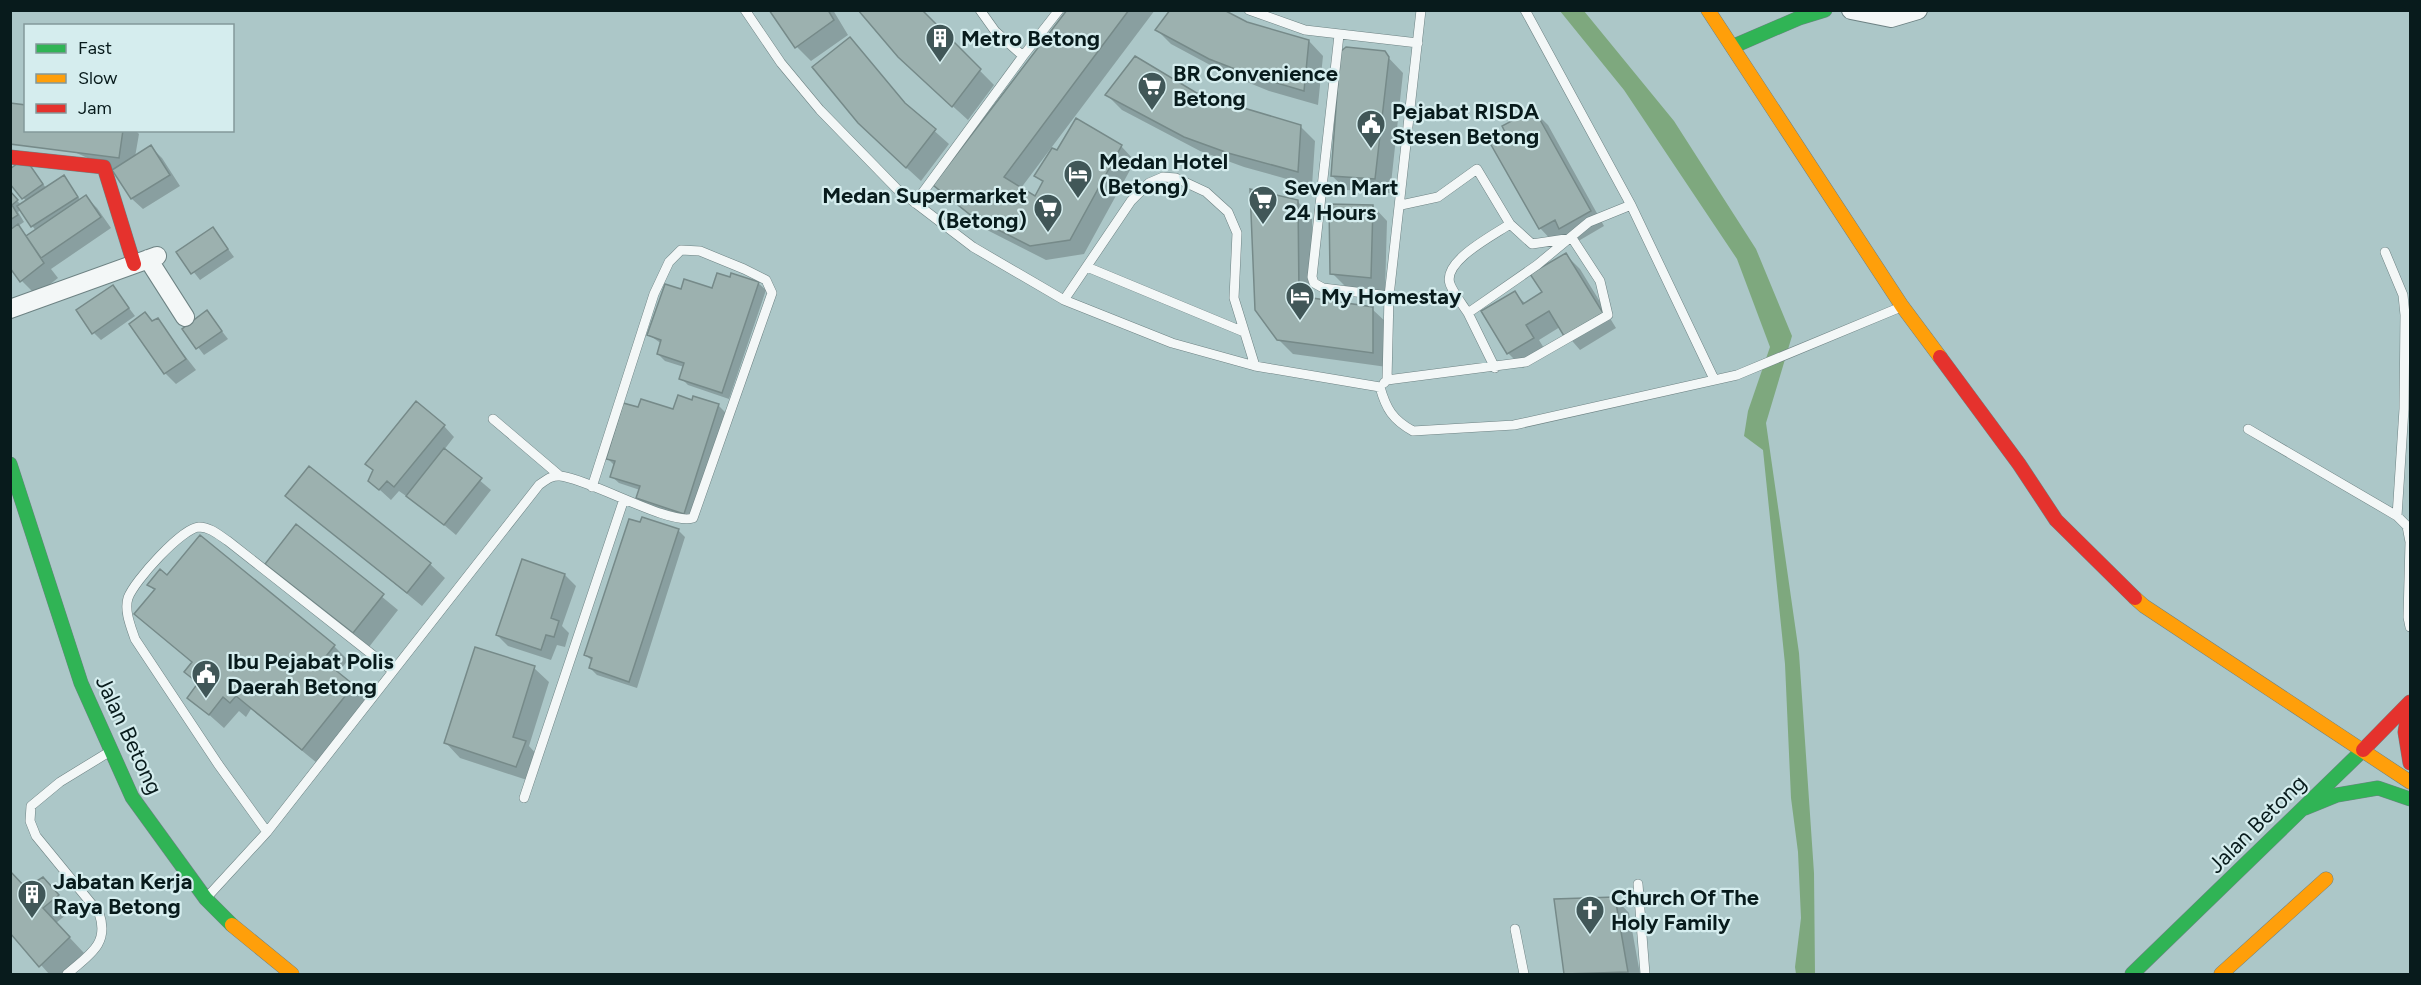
<svg xmlns="http://www.w3.org/2000/svg" width="2421" height="985" font-family="Figtree,sans-serif">
  <style>
    .water { fill: #7ea87e }
    .shadow { fill: #0003; fill-rule: evenodd }
    .building { fill: #9cb1af; stroke: #768a89; stroke-width: 1.5 }
    .lines { fill: none; stroke-linecap: round; stroke-linejoin: round }
    .lane-casing { stroke: #6d8283; stroke-width: 10 }
    .street-casing { stroke: #6d8283; stroke-width: 20 }
    .fast-casing { stroke: #6d8283; stroke-width: 15 }
    .slow-casing { stroke: #6d8283; stroke-width: 15 }
    .jam-casing { stroke: #6d8283; stroke-width: 15 }
    .lane { stroke: #f3f7f7; stroke-width: 9 }
    .street { stroke: #f3f7f7; stroke-width: 18 }
    .fast { stroke: #30b455; stroke-width: 14 }
    .slow { stroke: #ff9f0a; stroke-width: 14 }
    .jam { stroke: #e5322d; stroke-width: 14 }
    .labels { text-anchor: middle; dominant-baseline: central; stroke-width: 4.5; stroke-linejoin: round; paint-order: stroke }
    .poi-label { font-size: 22px; font-weight: bold; fill: #081b1c; stroke: #d5edee; text-anchor: start }
    .street-label { font-size: 22px; fill: #081b1c; stroke: #d5edee }
  </style>
  <rect width="100%" height="100%" fill="#acc7c8"/>
  <!-- water -->
  <path class="water" d="M1560,11H1584L1674,121L1756,249L1792,336L1766,423L1799,653L1814,873L1815,974H1796L1795,967L1801,918L1798,852L1791,798L1785,664L1763,450L1744,436L1748,411L1770,347L1737,259L1624,90Z"/>
  <!-- shadow -->
  <path class="shadow" d="M771,10H833L848,35L811,61L797,47Z
    M1068,10H1155L1021,188L1036,198L1044,184L1036,175L1058,152L1121,146L1135,161L1084,254L1046,260L989,231L935,185Z
    M925,15L994,85L968,120L915,72Z
    M1246,24L1309,41L1323,56L1318,105L1269,91L1225,73L1171,44L1157,30Z
    M850,39L912,111L949,144L921,181L874,138Z
    M1384,53L1403,73L1390,193L1347,190L1332,176Z
    M1107,95L1200,97L1300,126L1315,141L1312,186L1244,167L1200,151L1122,110Z
    M1533,110L1548,125L1604,226L1575,243H1554L1540,228L1508,135Z
    M26,130H135L139,134L135,157L151,147L162,158L180,186L143,209L132,199L114,170Z
    M31,167L46,188L64,177L81,201L86,197L97,208L111,228L51,269L58,278L36,295L22,281L13,230L10,227V193L21,205L26,201L10,181ZM21,210L36,231L28,237L18,226L24,222L18,212Z
    M1297,201L1312,216L1313,300L1372,309L1387,323V367L1293,354L1278,339Z
    M1373,206L1387,221L1385,292L1347,288L1332,273Z
    M213,228L234,257L200,280L178,252Z
    M1565,254L1580,269L1616,328L1580,350L1560,327L1539,340L1547,353L1523,368L1508,353L1483,312L1514,293L1526,304L1544,293Z
    M758,283L766,290L729,399L688,385L681,378L684,367L665,361L658,354L662,344L649,335L682,291L712,290Z
    M113,287L135,316L101,340L94,333Z
    M207,312L228,339L204,355L184,329Z
    M157,320L196,370L176,384L165,373L153,323Z
    M694,398L719,406L726,413L691,520L644,505L637,498L640,490L619,483L611,476L615,466L607,458L639,409L674,411L693,402Z
    M444,426L454,437L444,450L491,490L456,535L407,494L406,496L399,491L391,500L370,481L374,471L367,464Z
    M287,496L430,564L445,578L422,606Z
    M296,526L398,610L369,647L267,563Z
    M678,530L685,537L637,688L597,675L590,668L592,661L586,655Z
    M565,575L576,586L562,626L569,633L565,647L557,645L551,660L508,646L497,635Z
    M167,577L334,646L348,660L338,673L368,701L317,763L251,709L246,717L239,711L224,728L189,697L199,684L186,671L193,663L136,614L155,591L149,585Z
    M534,668L549,682L529,746L539,757L530,781L460,758L446,743Z
    M10,871L27,890L43,879L72,910L56,923L84,953L61,974H49L10,930Z
    M1615,898L1629,913L1640,974H1566L1555,901Z"/>
  <!-- building -->
  <path class="building" d="M769,10H828L834,20L795,48Z
    M858,10H922L981,69L952,107L898,57Z
    M1067,10H1129L1004,177L1035,196L1043,181L1034,176L1052,148L1057,150L1076,118L1122,145L1070,240L1030,246L973,217L933,185Z
    M1170,10H1224L1247,22L1309,40L1304,91L1253,76L1209,59L1155,30Z
    M850,37L905,103L936,129L906,168L858,123L812,67Z
    M1346,47L1385,51L1389,57L1375,179L1331,176L1340,52Z
    M1135,56L1200,95L1301,125L1298,172L1228,153L1184,137L1105,95Z
    M10,103L26,105V130H123L119,158L10,144Z
    M1534,109L1591,211L1559,229L1555,220L1539,229L1490,143L1506,134L1502,126Z
    M151,145L170,175L131,199L112,170Z
    M25,158L43,184L22,199L10,184V169Z
    M64,175L78,197L31,227L17,206Z
    M1250,189L1298,200L1299,296L1373,307V353L1277,340L1255,310Z
    M10,191L18,200L12,205L18,215L10,220Z
    M86,195L101,217L41,258L26,236Z
    M1329,204L1373,205L1371,278L1330,274Z
    M18,224L44,263L20,282L10,268V230Z
    M213,227L228,249L191,274L176,252Z
    M1566,253L1603,313L1564,336L1549,311L1526,325L1534,338L1507,354L1481,311L1515,291L1523,304L1542,292L1530,274Z
    M717,273L730,277L731,273L759,282L722,393L679,379L684,363L657,354L661,340L647,335L665,284L681,289L684,279L712,288Z
    M113,285L129,308L92,334L76,310Z
    M207,310L222,331L196,349L182,329Z
    M145,312L152,321L158,318L186,359L164,374L129,324Z
    M678,395L692,400L693,396L719,404L684,514L636,498L640,486L610,477L615,461L606,459L623,403L638,407L641,399L673,409Z
    M416,401L445,425L394,487L387,481L379,490L368,481L373,470L365,464Z
    M444,448L482,478L444,525L406,496Z
    M309,466L431,563L407,593L285,496Z
    M642,517L679,529L629,682L589,668L592,658L584,655L629,519L640,522Z
    M296,524L384,594L353,633L265,564Z
    M200,535L335,645L323,660L354,685L302,750L236,696L230,703L223,697L209,715L187,698L198,683L184,672L192,662L134,614L155,589L147,585L160,569L167,575Z
    M522,559L565,574L551,618L559,621L554,637L546,635L541,650L496,635Z
    M475,647L535,666L513,737L526,741L516,767L444,743Z
    M10,871L26,888L43,877L59,895L43,908L70,937L39,967L10,933Z
    M1615,897L1628,972L1564,974L1554,899Z"/>
  <g class="lines">
    <!-- lane casing -->
    <g class="lane-casing">
      <path id="lane" d="M745,10L781,63L820,110L897,189L973,247L1064,300L1172,343L1255,366L1380,387C1386,409 1393,420 1413,431L1514,425L1737,375L1901,307
        M980,10L995,31L1023,56L1059,10
        M1249,10L1305,30L1418,43
        M1525,10L1631,205L1714,379
        M1339,35L1312,277L1314,283L1323,288L1389,296
        M915,203L1023,56
        M2385,252L2403,295L2405,315L2404,409L2397,516
        M1087,267L1244,332
        M1064,300L1131,201L1149,183L1163,177L1176,178L1206,192L1228,212L1237,233L1234,298L1255,366
        M1468,313C1462,304 1454,294 1450,284C1442,261 1494,235 1510,224
        M1495,368L1468,313L1537,265L1589,222L1631,205
        M1387,380L1526,362L1608,315L1600,281L1572,238L1532,244L1510,224L1477,169L1438,197L1401,205
        M1384,383L1387,380L1389,296L1421,10
        M493,419L560,476
        M2248,429L2397,516L2407,526L2410,542L2408,617L2410,627
        M524,798L624,499
        M267,832L218,764L135,639C131,627 124,611 128,598C134,581 182,528 199,527C210,527 219,535 228,541L393,671
        M1638,884L1645,974
        M209,895L267,832L539,485C546,480 552,475 560,476C590,479 670,526 693,518L772,293L766,280L744,269L700,251L681,250L669,262L654,294L592,487
        M1515,929L1524,974
        M67,974C89,955 110,944 99,913L36,836L30,821L31,806L60,782L109,752"/>
    </g>
    <!-- street casing -->
    <g class="street-casing">
      <path id="street" d="M1851,10L1891,18L1918,10
        M148,259L185,317
        M10,309L157,256"/>
    </g>
    <!-- fast casing -->
    <g class="fast-casing">
      <path id="fast" d="M1734,46L1799,18L1825,10
        M10,464L81,683L132,797L206,899L232,925
        M2305,808L2337,795L2378,788L2410,799
        M2132,974L2363,750"/>
    </g>
    <!-- slow casing -->
    <g class="slow-casing">
      <path id="slow" d="M1708,10L1902,306L1940,357
        M2135,598L2144,606L2410,782
        M232,925L292,974
        M2221,974L2326,879"/>
    </g>
    <!-- jam casing -->
    <g class="jam-casing">
      <path id="jam" d="M10,157L104,167L134,264
        M1940,357L2019,464L2056,520L2135,598
        M2410,703L2405,732L2410,763
        M2363,750L2410,702"/>
    </g>
    <!-- lane -->
    <use href="#lane" class="lane"/>
    <!-- street -->
    <use href="#street" class="street"/>
    <!-- fast -->
    <use href="#fast" class="fast"/>
    <!-- slow -->
    <use href="#slow" class="slow"/>
    <!-- jam -->
    <use href="#jam" class="jam"/>
  </g>
  <!-- icons -->
  <defs>
    <g id="building-pin" transform="scale(1.5)"><path d="M0 17L-7.5 6A9.5 9.5 0 1 1 7.5 6Z" fill="#415758" stroke="#d5edee"/><path d="M-4-6H4V6H1V3H-1V6H-4ZM-2.5-4.3h1.7v1.8h-1.7ZM.8-4.3h1.7v1.8H.8ZM-2.5-1h1.7V.8h-1.7ZM.8-1h1.7V.8H.8Z" fill="#fff"/></g>
    <g id="supermarket-pin" transform="scale(1.5)"><path d="M0 17L-7.5 6A9.5 9.5 0 1 1 7.5 6Z" fill="#415758" stroke="#d5edee"/><path d="M-6-5.5h2.5l.6 2H6L4.5 2H-2.5L-4.4-4H-6ZM-1.5 3.2a1.3 1.3 0 1 0 .1 0ZM3 3.2a1.3 1.3 0 1 0 .1 0Z" fill="#fff"/></g>
    <g id="civic-pin" transform="scale(1.5)"><path d="M0 17L-7.5 6A9.5 9.5 0 1 1 7.5 6Z" fill="#415758" stroke="#d5edee"/><path d="M-.6-6.5H3V-4.5H.6V-3L4-1V1h2V6H-6V1h2V-1L-.6-3ZM-1.2 2.5V6h2.4V2.5Z" fill="#fff"/></g>
    <g id="hotel-pin" transform="scale(1.5)"><path d="M0 17L-7.5 6A9.5 9.5 0 1 1 7.5 6Z" fill="#415758" stroke="#d5edee"/><path d="M-6-4.5h1.5V1H6V5H4.5V3h-9V5H-6ZM-4 0a1.8 1.8 0 1 1 3.6 0ZM.5 0V-2.5h3Q6-2.5 6 0Z" fill="#fff"/></g>
    <g id="church-pin" transform="scale(1.5)"><path d="M0 17L-7.5 6A9.5 9.5 0 1 1 7.5 6Z" fill="#415758" stroke="#d5edee"/><path d="M-1.2-6h2.4v3.5h3.3v2.4h-3.3V6h-2.4V-.1h-3.3v-2.4h3.3Z" fill="#fff"/></g>
  </defs>
  <g fill-rule="evenodd">
    <use href="#building-pin" x="940" y="38"/>
    <use href="#supermarket-pin" x="1152" y="86"/>
    <use href="#civic-pin" x="1371" y="124"/>
    <use href="#hotel-pin" x="1078" y="174"/>
    <use href="#supermarket-pin" x="1263" y="200"/>
    <use href="#supermarket-pin" x="1048" y="208"/>
    <use href="#hotel-pin" x="1300" y="296"/>
    <use href="#civic-pin" x="206" y="674"/>
    <use href="#building-pin" x="32" y="894"/>
    <use href="#church-pin" x="1590" y="910"/>
  </g>
  <g class="labels">
    <!-- poi labels -->
    <g class="poi-label">
      <text x="961" y="38">Metro Betong</text>
      <text x="1173" y="73">BR Convenience<tspan x="1173" dy="25">Betong</tspan></text>
      <text x="1392" y="111">Pejabat RISDA<tspan x="1392" dy="25">Stesen Betong</tspan></text>
      <text x="1099" y="161">Medan Hotel<tspan x="1099" dy="25">(Betong)</tspan></text>
      <text x="1284" y="187">Seven Mart<tspan x="1284" dy="25">24 Hours</tspan></text>
      <text x="1027" y="195" text-anchor="end">Medan Supermarket<tspan x="1027" dy="25">(Betong)</tspan></text>
      <text x="1321" y="296">My Homestay</text>
      <text x="227" y="661">Ibu Pejabat Polis<tspan x="227" dy="25">Daerah Betong</tspan></text>
      <text x="53" y="881">Jabatan Kerja<tspan x="53" dy="25">Raya Betong</tspan></text>
      <text x="1611" y="897">Church Of The<tspan x="1611" dy="25">Holy Family</tspan></text>
    </g>
    <!-- street labels -->
    <g class="street-label">
      <text transform="translate(129 735) rotate(65)">Jalan Betong</text>
      <text transform="translate(2257 824) rotate(-45)">Jalan Betong</text>
    </g>
  </g>
  <!-- border -->
  <rect width="2421" height="985" fill="none" stroke="#081b1c" stroke-width="24"/>
  <!-- legend -->
  <rect x="24" y="24" width="210" height="108" fill="#d5edee" stroke="#83999a" stroke-width="1.5"/>
  <rect x="36" y="44" width="30" height="9" fill="#30b455" stroke="#83999a" stroke-width="1.5"/>
  <text x="78" y="54" font-size="18" fill="#081b1c">Fast</text>
  <rect x="36" y="74" width="30" height="9" fill="#ff9f0a" stroke="#83999a" stroke-width="1.5"/>
  <text x="78" y="84" font-size="18" fill="#081b1c">Slow</text>
  <rect x="36" y="104" width="30" height="9" fill="#e5322d" stroke="#83999a" stroke-width="1.5"/>
  <text x="78" y="114" font-size="18" fill="#081b1c">Jam</text>
</svg>
